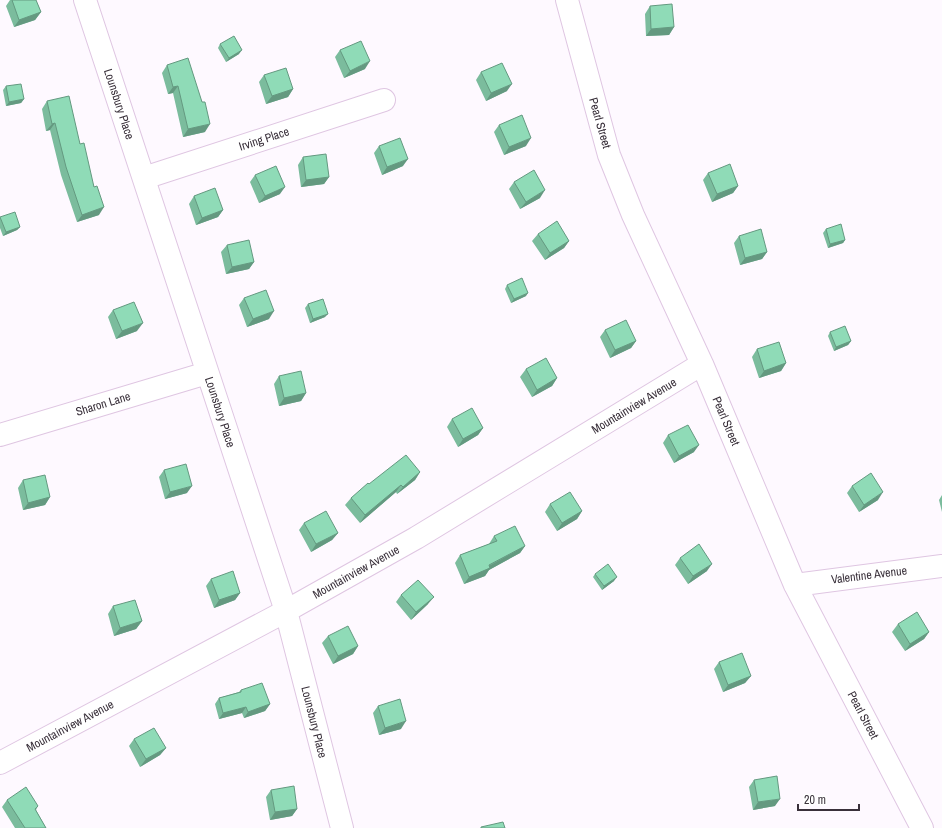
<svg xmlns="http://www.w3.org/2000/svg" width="942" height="828" font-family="'Archivo Narrow',sans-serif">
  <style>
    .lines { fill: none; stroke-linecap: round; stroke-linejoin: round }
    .minor-casing { stroke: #dfc6e2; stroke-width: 24 }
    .minor { stroke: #fff; stroke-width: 22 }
    .wall { fill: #7bbc9d }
    .shaded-wall { fill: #649980 }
    .building { fill: #8fdbb7; stroke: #649980 }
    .labels { text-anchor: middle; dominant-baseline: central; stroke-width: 4; stroke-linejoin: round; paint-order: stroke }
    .street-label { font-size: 12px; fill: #39303a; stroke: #fff }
  </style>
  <rect width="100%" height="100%" fill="#fef9ff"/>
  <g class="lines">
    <!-- minor casing -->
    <g class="minor-casing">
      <path id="minor" d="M85,0L286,611L342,828
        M567,0L609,155L633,215L702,364L795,585L922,828
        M144,178L384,100
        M0,435L207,373
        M795,585L942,566
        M0,763L286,611L416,538L702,364"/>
    </g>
    <!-- minor -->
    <use href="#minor" class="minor"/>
  </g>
  <!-- wall -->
  <path class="wall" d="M10,0H36L41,12L35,20L14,27L6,6Z
    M650,6L674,27L669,35L646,36L645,14Z
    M220,44L239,54L226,62L218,48Z
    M340,50L365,69L344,78L335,57Z
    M167,65L202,102L205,132L183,137L173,93L168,94L162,73Z
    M481,72L507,91L486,101L476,80Z
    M264,75L293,89L288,97L266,104L259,82Z
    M6,86L24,99L21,103L6,106L3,90Z
    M47,101L80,144L94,187L99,215L77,222L61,175L50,130L46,131L42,109Z
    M499,125L526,146L504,155L494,132Z
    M379,146L403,166L382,175L374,153Z
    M303,157L329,177L324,184L301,187L298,165Z
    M708,173L738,186L733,193L712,202L703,180Z
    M255,175L280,194L259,203L250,182Z
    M514,182L540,198L520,209L509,189Z
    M194,196L223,210L218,217L196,225L189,204Z
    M0,217L20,227L17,230L3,236L0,228Z
    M826,229L845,240L843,243L828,248L823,233Z
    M538,234L569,241L564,248L545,260L532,241Z
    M739,236L767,252L762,259L740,265L734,243Z
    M227,245L254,262L249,269L226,274L221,252Z
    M507,285L526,296L511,303L505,289Z
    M244,298L269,319L247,327L239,305Z
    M308,304L325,317L310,323L305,308Z
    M113,310L137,331L116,339L108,317Z
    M605,330L636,341L631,348L610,358L600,337Z
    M830,332L851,341L848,345L834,351L828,336Z
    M757,349L786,363L781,371L759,378L752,357Z
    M526,369L557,378L552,386L532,397L520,377Z
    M279,376L306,393L301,401L279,406L274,384Z
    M452,419L483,428L478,435L458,447L447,427Z
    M668,435L694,452L674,463L663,443Z
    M164,470L187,493L165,499L159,477Z
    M420,472L415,480L397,494L396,492L360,523L345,505L351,498L369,484Z
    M23,480L50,497L45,505L23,510L18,488Z
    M852,486L878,500L859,512L847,493Z
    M942,495V512L939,500Z
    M550,504L582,511L577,519L557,531L545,512Z
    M304,523L338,533L332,540L311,552L299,530Z
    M494,536L525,546L520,553L489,570L485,576L464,584L455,563L460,555L489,544Z
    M680,558L707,571L688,584L675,565Z
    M595,574L614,581L602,590L593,577Z
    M211,579L240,593L235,600L214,608L206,586Z
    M401,595L428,604L411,620L396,602Z
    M113,606L142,621L136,629L114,636L108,614Z
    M898,624L929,632L924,639L905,651L892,632Z
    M328,636L358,646L353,654L333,664L322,643Z
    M719,662L751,676L745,683L723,692L714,669Z
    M241,690L270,704L265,711L244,718L242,713L219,719L215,704L219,698L239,692Z
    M378,706L401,729L379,735L373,713Z
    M134,739L166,748L160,755L140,767L129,746Z
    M754,780L775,806L753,810L749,787Z
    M271,790L297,809L292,816L270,820L266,797Z
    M7,800L38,806L36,810L46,828H15L2,807Z"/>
  <!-- shaded-wall -->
  <path class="shaded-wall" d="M41,12L35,20L14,27L19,20Z
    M674,27L669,35L646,36L651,29Z
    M242,50L239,54L226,62L229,58Z
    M370,61L365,69L344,78L350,71Z
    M512,84L507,91L486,101L491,93Z
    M178,86L173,93L168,94L173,87Z
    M293,89L288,97L266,104L272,96Z
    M24,99L21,103L6,106L9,102Z
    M55,123L50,130L46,131L52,124Z
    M210,124L205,132L183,137L188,129Z
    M531,138L526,146L504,155L509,147Z
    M408,159L403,166L382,175L387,167Z
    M329,177L324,184L301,187L306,180Z
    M738,186L733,193L712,202L717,194Z
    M285,187L280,194L259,203L265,196Z
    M545,190L540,198L520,209L526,202Z
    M104,207L99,215L77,222L82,215Z
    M223,210L218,217L196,225L202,218Z
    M20,227L17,230L3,236L6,232Z
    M845,240L843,243L828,248L830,244Z
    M569,241L564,248L545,260L550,253Z
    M767,252L762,259L740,265L745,258Z
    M254,262L249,269L226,274L232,267Z
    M528,293L526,296L511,303L514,299Z
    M274,311L269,319L247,327L253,319Z
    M328,314L325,317L310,323L313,319Z
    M143,323L137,331L116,339L122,331Z
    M636,341L631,348L610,358L615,350Z
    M851,341L848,345L834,351L836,347Z
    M786,363L781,371L759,378L764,371Z
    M557,378L552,386L532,397L537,390Z
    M306,393L301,401L279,406L284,398Z
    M483,428L478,435L458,447L463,439Z
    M699,445L694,452L674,463L679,456Z
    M420,472L415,480L397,494L403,487Z
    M401,485L396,492L360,523L365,515Z
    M192,486L187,493L165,499L170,492Z
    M883,492L878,500L859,512L864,505Z
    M50,497L45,505L23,510L28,503Z
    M582,511L577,519L557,531L562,523Z
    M338,533L332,540L311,552L316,544Z
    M525,546L520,553L489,570L485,576L464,584L469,577Z
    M712,564L707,571L688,584L693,576Z
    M617,577L614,581L602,590L604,586Z
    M240,593L235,600L214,608L219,600Z
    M434,597L428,604L411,620L416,612Z
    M142,621L136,629L114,636L120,628Z
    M929,632L924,639L905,651L910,644Z
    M358,646L353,654L333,664L338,656Z
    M751,676L745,683L723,692L728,685Z
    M270,704L265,711L244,718L248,712Z
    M246,707L242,713L219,719L223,713Z
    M406,721L401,729L379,735L385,728Z
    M166,748L160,755L140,767L146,759Z
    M780,799L775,806L753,810L758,802Z
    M297,809L292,816L270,820L275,812Z"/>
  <!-- building -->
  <path class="building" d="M12,0H36L41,12L19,20Z
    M672,4L674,27L651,29L650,6Z
    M234,36L242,50L229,58L220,44Z
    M361,41L370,61L350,71L340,50Z
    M188,58L202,102H205L210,124L188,129L178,86L173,87L167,65Z
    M502,63L512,84L491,93L481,72Z
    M286,68L293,89L272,96L264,75Z
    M21,84L24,99L9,102L6,86Z
    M69,96L80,144L84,143L94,187L97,186L104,207L82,215L66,167L55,123L52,124L47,101Z
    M522,115L531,138L509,147L499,125Z
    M400,138L408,159L387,167L379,146Z
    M326,154L329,177L306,180L303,157Z
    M730,164L738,186L717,194L708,173Z
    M276,166L285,187L265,196L255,175Z
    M534,170L545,190L526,202L514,182Z
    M215,188L223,210L202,218L194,196Z
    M15,212L20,227L6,232L0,217Z
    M557,221L569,241L550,253L538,234Z
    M841,224L845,240L830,244L826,229Z
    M761,229L767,252L745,258L739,236Z
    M249,240L254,262L232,267L227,245Z
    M522,278L528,293L514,299L507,285Z
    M266,290L274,311L253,319L244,298Z
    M323,299L328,314L313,319L308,304Z
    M134,302L143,323L122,331L113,310Z
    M626,320L636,341L615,350L605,330Z
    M845,326L851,341L836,347L830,332Z
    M779,342L786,363L764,371L757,349Z
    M546,358L557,378L537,390L526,369Z
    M301,371L306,393L284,398L279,376Z
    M472,408L483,428L463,439L452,419Z
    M688,425L699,445L679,456L668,435Z
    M406,455L420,472L403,487L401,485L365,515L351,498L368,483L369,484Z
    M186,464L192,486L170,492L164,470Z
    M871,473L883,492L864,505L852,486Z
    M45,475L50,497L28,503L23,480Z
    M570,492L582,511L562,523L550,504Z
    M326,511L338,533L316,544L304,523Z
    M515,526L525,546L489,565L490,568L469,577L460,555L497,541L494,536Z
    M699,544L712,564L693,576L680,558Z
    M608,564L617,577L604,586L595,574Z
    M233,571L240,593L219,600L211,579Z
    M418,580L434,597L416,612L401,595Z
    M135,600L142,621L120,628L113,606Z
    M917,612L929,632L910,644L898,624Z
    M348,626L358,646L338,656L328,636Z
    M742,653L751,676L728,685L719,662Z
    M262,683L270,704L248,712L246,707L223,713L219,698L241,692V690Z
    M400,699L406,721L385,728L378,706Z
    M154,728L166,748L146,759L134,739Z
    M777,776L780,799L758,802L754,780Z
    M294,786L297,809L275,812L271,790Z
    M26,787L38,806L35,809L46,828H25L7,800Z
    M503,822L505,828H481V827Z"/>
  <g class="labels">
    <!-- street labels -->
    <g class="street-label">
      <text transform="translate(119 104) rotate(72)">Lounsbury Place</text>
      <text transform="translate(600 123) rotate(74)">Pearl Street</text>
      <text transform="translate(264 139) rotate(-18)">Irving Place</text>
      <text transform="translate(103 404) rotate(-17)">Sharon Lane</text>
      <text transform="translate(634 406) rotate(-31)">Mountainview Avenue</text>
      <text transform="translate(220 412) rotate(72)">Lounsbury Place</text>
      <text transform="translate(726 421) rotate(67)">Pearl Street</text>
      <text transform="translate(356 572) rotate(-29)">Mountainview Avenue</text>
      <text transform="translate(869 575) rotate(-7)">Valentine Avenue</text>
      <text transform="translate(863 715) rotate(62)">Pearl Street</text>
      <text transform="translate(314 722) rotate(76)">Lounsbury Place</text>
      <text transform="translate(70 726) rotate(-28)">Mountainview Avenue</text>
    </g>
  </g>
  <!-- scale -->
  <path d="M798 804v6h61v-6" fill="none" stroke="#39303a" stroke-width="2"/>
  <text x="804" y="804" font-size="12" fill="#39303a" stroke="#ffffff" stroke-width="3" paint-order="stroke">20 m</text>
</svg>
